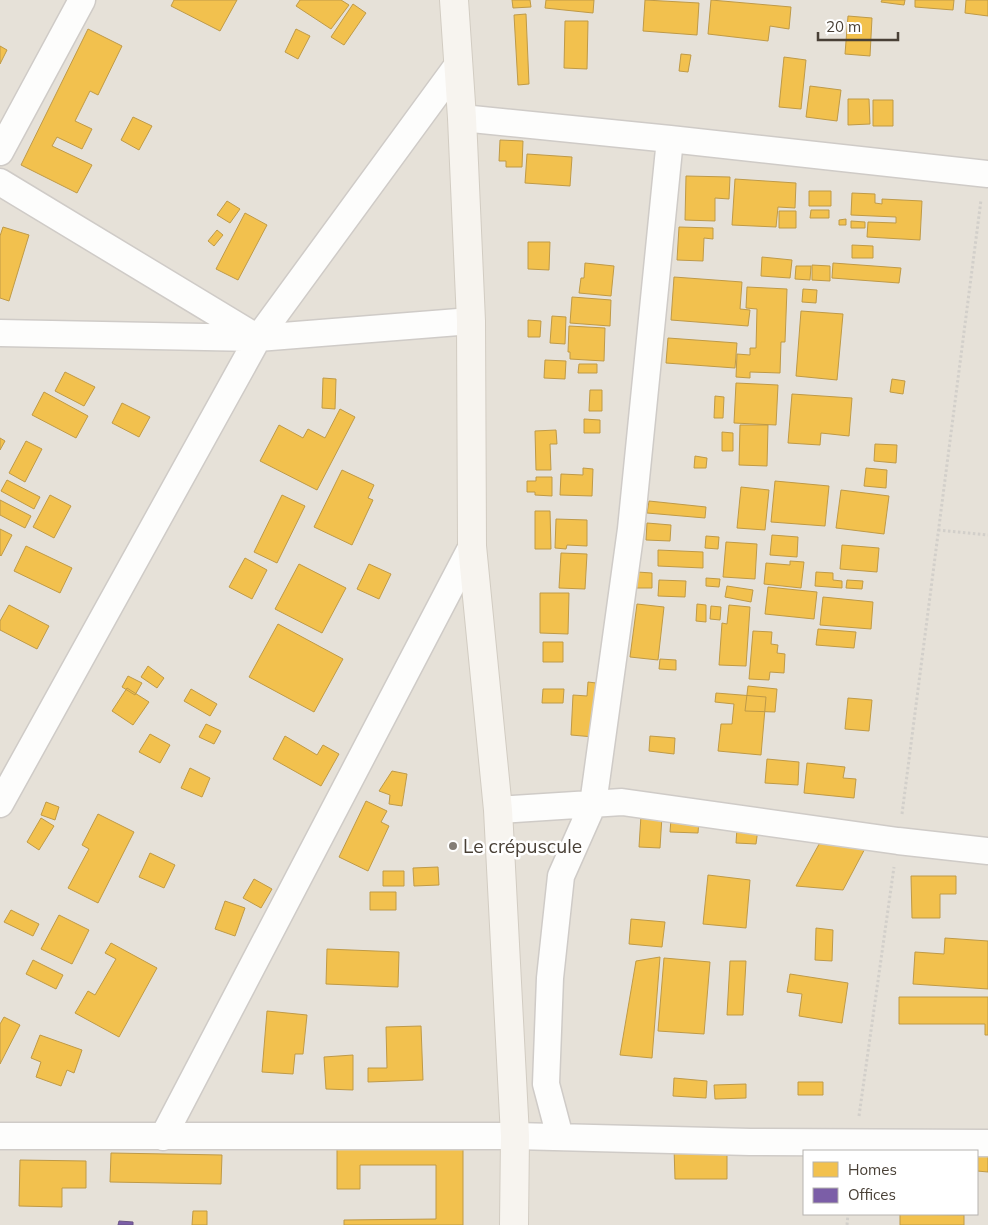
<svg xmlns="http://www.w3.org/2000/svg" width="988" height="1225" font-family="Mulish,sans-serif">
  <style>
    .residential { fill: #e6e1d8; fill-rule: evenodd }
    .homes { fill: #f2c14e; stroke: #bf9a47 }
    .offices { fill: #7b5ea7; stroke: #6c5585 }
    .lines { fill: none; stroke-linecap: round; stroke-linejoin: round }
    .street-casing { stroke: #cfcbc7; stroke-width: 29 }
    .secondary-casing { stroke: #d2ccc2; stroke-width: 30 }
    .path { stroke: #d2cfca; stroke-width: 3; stroke-dasharray: 2.5 2.5; stroke-linecap: butt }
    .street { stroke: #fdfdfc; stroke-width: 26 }
    .secondary { stroke: #f7f4ef; stroke-width: 28 }
    .poi-dot { fill: #847d75; stroke: #fff; stroke-width: 2 }
    .labels { text-anchor: middle; dominant-baseline: central; stroke-width: 5; stroke-linejoin: round; paint-order: stroke }
    .poi-label { font-size: 19px; fill: #494036; stroke: #fff; text-anchor: start }
  </style>
  <rect width="100%" height="100%" fill="#f2efeb"/>
  <!-- residential -->
  <path class="residential" d="M0,0H988V1225H0ZM804,1151H977V1214H804Z"/>
  <!-- homes -->
  <path class="homes" d="M174,0H237L220,31L171,6Z
    M300,0H341L349,5L331,29L296,6Z
    M512,0H530L531,7L513,8Z
    M546,0H594L593,13L545,8Z
    M645,0L699,3L697,35L643,31Z
    M711,0L791,7L789,29L770,26L768,41L708,34Z
    M882,0H905L904,5L881,2Z
    M915,0H954L953,10L915,7Z
    M966,0H988V16L965,13Z
    M353,4L366,13L344,45L331,37Z
    M526,14L529,84L518,85L514,15Z
    M848,16L872,18L870,56L845,54Z
    M565,21H588L587,69L564,68Z
    M88,29L122,46L98,95L90,91L75,121L92,129L82,149L57,137L52,146L92,165L77,193L21,165Z
    M296,29L310,36L298,59L285,52Z
    M0,46L7,50L0,64Z
    M681,54L691,55L688,72L679,71Z
    M784,57L806,60L801,109L779,107Z
    M810,86L841,90L837,121L806,117Z
    M848,99H869L870,124L848,125Z
    M873,100H893V126H873Z
    M133,117L152,126L139,150L121,140Z
    M500,140L523,141L522,167H506V161H499Z
    M527,154L572,157L570,186L525,183Z
    M686,176L730,177L729,199L715,198V221L685,220Z
    M735,179L796,183L795,208L778,207L776,227L732,225Z
    M809,191H831V206H809Z
    M852,193L875,194V203L882,204V199L922,201L920,240L867,237L868,222L896,223V217L851,215Z
    M227,201L240,209L230,223L217,215Z
    M811,210H829V218H810Z
    M779,211H796V228H779Z
    M245,213L267,225L238,280L216,269Z
    M846,219V225H839V220Z
    M851,221L865,222V228H851Z
    M3,227L29,235L9,301L0,298V236Z
    M679,227L713,228V239L704,238L703,261L677,260Z
    M217,230L223,235L214,246L208,241Z
    M528,242H550L549,270L528,269Z
    M852,245L873,246V258H852Z
    M762,257L792,260L790,278L761,276Z
    M585,263L614,266L611,296L579,293L581,278H584Z
    M833,263L901,268L899,283L832,278Z
    M812,265L830,266V281L812,280Z
    M796,266H811L810,280L795,279Z
    M674,277L742,282L740,309L750,310L748,326L671,320Z
    M747,287L787,289L785,342H781L780,373L750,372V378L736,377L737,354L750,355V348H756L757,309L746,308Z
    M803,289L817,290L816,303L802,302Z
    M572,297L611,300L610,326L570,323Z
    M801,311L843,314L837,380L796,376Z
    M552,316L566,317L565,344L550,343Z
    M528,320L541,321L540,337H528Z
    M569,326L605,328L604,361L570,359V352H568Z
    M668,338L737,343L735,368L666,363Z
    M545,360L566,361L565,379L544,378Z
    M579,364H597V373H578Z
    M65,372L95,387L84,406L55,391Z
    M323,378L336,379L335,409L322,408Z
    M892,379L905,381L903,394L890,392Z
    M736,383L778,385L776,425L734,423Z
    M590,390H602V411H589Z
    M44,392L88,416L76,438L32,415Z
    M792,394L852,398L849,436L821,433L820,445L788,443Z
    M715,396L724,397L723,418H714Z
    M122,403L150,417L139,437L112,423Z
    M340,409L355,417L317,490L260,461L279,425L303,438L308,429L325,438Z
    M584,419L600,420V433H584Z
    M740,425H768L767,466L739,465Z
    M556,430L557,444H550L551,470H536L535,431Z
    M722,432L733,433V451H722Z
    M0,438L5,441L0,450Z
    M26,441L42,449L25,482L9,473Z
    M875,444L897,445L896,463L874,461Z
    M695,456L707,458L706,468H694Z
    M583,468L593,469L592,496L560,495L561,474L583,475Z
    M866,468L887,470L886,488L864,486Z
    M342,470L374,485L368,498L373,500L352,545L314,527Z
    M536,477H552V496L535,495V492H527V481H536Z
    M7,480L40,497L34,509L1,491Z
    M775,481L829,486L825,526L771,522Z
    M741,487L769,490L765,530L737,528Z
    M841,490L889,496L884,534L836,528Z
    M50,495L71,506L54,538L33,527Z
    M282,495L305,506L277,563L254,552Z
    M0,500L31,516L25,528L0,515Z
    M649,501L706,507L705,518L647,513Z
    M535,511H550L551,549H535Z
    M556,519L587,520V546L567,545L566,549L555,548Z
    M647,523L671,525L670,541L646,540Z
    M0,529L12,535L1,556L0,555Z
    M772,535L798,537L797,557L770,555Z
    M706,536L719,537L718,549L705,548Z
    M726,542L757,544L755,579L723,577Z
    M842,545L879,548L877,572L840,569Z
    M26,546L72,568L60,593L14,571Z
    M658,550L703,552V568L658,566Z
    M561,553L587,554L585,589L559,588Z
    M245,558L267,570L252,599L229,587Z
    M790,561L804,562L801,588L764,584L766,563L790,565Z
    M299,564L346,588L322,633L275,609Z
    M369,564L391,574L379,599L357,589Z
    M637,572L652,573V588H636Z
    M816,572L833,573V580L842,581V588L815,586Z
    M706,578L720,579L719,587L706,586Z
    M659,580L686,581L685,597L658,596Z
    M847,580L863,581L862,589L846,588Z
    M727,586L753,590L751,602L725,597Z
    M768,587L817,592L814,619L765,614Z
    M540,593H569L568,634L540,633Z
    M823,597L873,602L871,629L820,625Z
    M637,604L664,607L658,660L630,657Z
    M697,604L706,605V622L696,621Z
    M9,605L49,626L37,649L0,630V621Z
    M729,605L750,607L746,666L719,665L722,623L727,624Z
    M711,606L721,607L720,620L710,619Z
    M278,624L343,659L314,712L249,677Z
    M818,629L856,632L854,648L816,645Z
    M753,631L772,632L771,644L778,645L777,653L785,654L784,673L770,672L769,680L749,679Z
    M543,642H563V662H543Z
    M660,659L676,660V670L659,669Z
    M148,666L164,678L157,688L141,677Z
    M128,676L142,683L135,695L122,687Z
    M588,682L596,683L594,737L571,735L573,695L587,696Z
    M748,686L777,689L775,712L745,711Z
    M127,688L149,702L133,725L112,711Z
    M191,689L217,704L210,716L184,701Z
    M543,689H564L563,703H542Z
    M716,693L766,697L761,755L718,751L721,724H732L734,704L715,702Z
    M848,698L872,700L869,731L845,729Z
    M206,724L221,731L214,744L199,737Z
    M150,734L170,745L160,763L139,752Z
    M285,736L317,755L323,745L339,754L321,786L273,759Z
    M650,736L675,738L674,754L649,751Z
    M767,759L799,762L798,785L765,783Z
    M807,763L845,767L843,778L856,779L854,798L804,793Z
    M190,768L210,778L202,797L181,788Z
    M392,771L407,774L402,806L389,804L390,795L379,791Z
    M366,801L387,811L381,822L389,826L368,871L339,857Z
    M46,802L59,807L55,820L41,815Z
    M98,814L134,832L98,903L68,888L89,849L82,845Z
    M641,815L662,816L660,848L639,847Z
    M41,818L54,826L39,850L27,842Z
    M671,819L699,820L698,833L670,832Z
    M737,828L758,829L756,844L736,843Z
    M823,837L869,841L843,890L796,886Z
    M150,853L175,865L164,888L139,877Z
    M438,867L439,885L414,886L413,868Z
    M383,871H404V886H383Z
    M708,875L750,880L746,928L703,924Z
    M911,876H956V894H940V918H912Z
    M254,879L272,889L261,908L243,898Z
    M370,892H396V910H370Z
    M225,901L245,908L235,936L215,929Z
    M11,910L39,924L33,936L4,922Z
    M59,915L89,930L72,964L41,949Z
    M631,919L665,922L662,947L629,944Z
    M816,928L833,930L832,961L815,960Z
    M945,938L988,941V989L913,984L915,952L944,954Z
    M111,943L157,968L119,1037L75,1013L88,991L95,995L116,959L105,953Z
    M327,949L399,952L398,987L326,984Z
    M660,957L652,1058L620,1055L636,961Z
    M664,958L710,962L704,1034L658,1031Z
    M33,960L63,975L56,989L26,974Z
    M730,961H746L743,1015H727Z
    M790,974L848,983L842,1023L799,1016L802,994L787,992Z
    M899,997H988V1035H985V1024H899Z
    M267,1011L307,1015L303,1054H295L293,1074L262,1072Z
    M4,1017L20,1025L0,1064V1024Z
    M421,1026L423,1080L368,1082V1068H387L386,1027Z
    M40,1035L82,1050L74,1073L67,1070L61,1086L36,1077L41,1062L31,1058Z
    M353,1055V1090L326,1089L324,1057Z
    M674,1078L707,1081L706,1098L673,1096Z
    M798,1082H823V1095H798Z
    M746,1084V1098L715,1099L714,1085Z
    M337,1146H463V1225H344V1220L436,1219V1165H360V1189H337Z
    M988,1146V1172L977,1171V1151Z
    M674,1148H727V1179H675Z
    M111,1153L222,1155L221,1184L110,1182Z
    M20,1160L86,1161V1188H62V1207L19,1206Z
    M193,1211H207V1225H192Z
    M900,1214L964,1215V1225H900Z"/>
  <!-- offices -->
  <path class="offices" d="M119,1221L133,1222V1225H118Z"/>
  <g class="lines">
    <!-- street casing -->
    <g class="street-casing">
      <path id="street" d="M462,118L670,139L988,174
        M0,152L82,0
        M0,182L256,337
        M0,333L258,338L471,321
        M0,804L258,338L457,66
        M498,810L622,802L898,841L988,851
        M0,1136H515L750,1142L988,1143
        M163,1137L472,546
        M560,1137L546,1084L550,978L561,876L593,804L631,529L670,139"/>
    </g>
    <!-- secondary casing -->
    <g class="secondary-casing">
      <path id="secondary" d="M454,0L462,118L471,321L472,546L498,810L515,1136L514,1225"/>
    </g>
    <!-- path -->
    <path class="path" d="M938,530L988,535
      M902,814L981,200
      M859,1116L894,867
      M847,1225L848,1214"/>
    <!-- street -->
    <use href="#street" class="street"/>
    <!-- secondary -->
    <use href="#secondary" class="secondary"/>
  </g>
  <!-- markers -->
  <circle class="poi-dot" cx="453" cy="846" r="5"/>
  <g class="labels">
    <!-- poi labels -->
    <g class="poi-label">
      <text x="463" y="846">Le crépuscule</text>
    </g>
  </g>
  <!-- legend -->
  <rect x="803" y="1150" width="175" height="65" fill="#ffffff" stroke="#b6b3af"/>
  <rect x="813" y="1162" width="25" height="15" fill="#f2c14e" stroke="#b6b3af"/>
  <text x="848" y="1175" font-size="15" fill="#494036">Homes</text>
  <rect x="813" y="1188" width="25" height="15" fill="#7b5ea7" stroke="#b6b3af"/>
  <text x="848" y="1200" font-size="15" fill="#494036">Offices</text>
  <!-- scale -->
  <path d="M818 32v8h80v-8" fill="none" stroke="#494036" stroke-width="2.5"/>
  <text x="826" y="32" font-size="15" fill="#494036" stroke="#ffffff" stroke-width="4" paint-order="stroke">20 m</text>
</svg>
